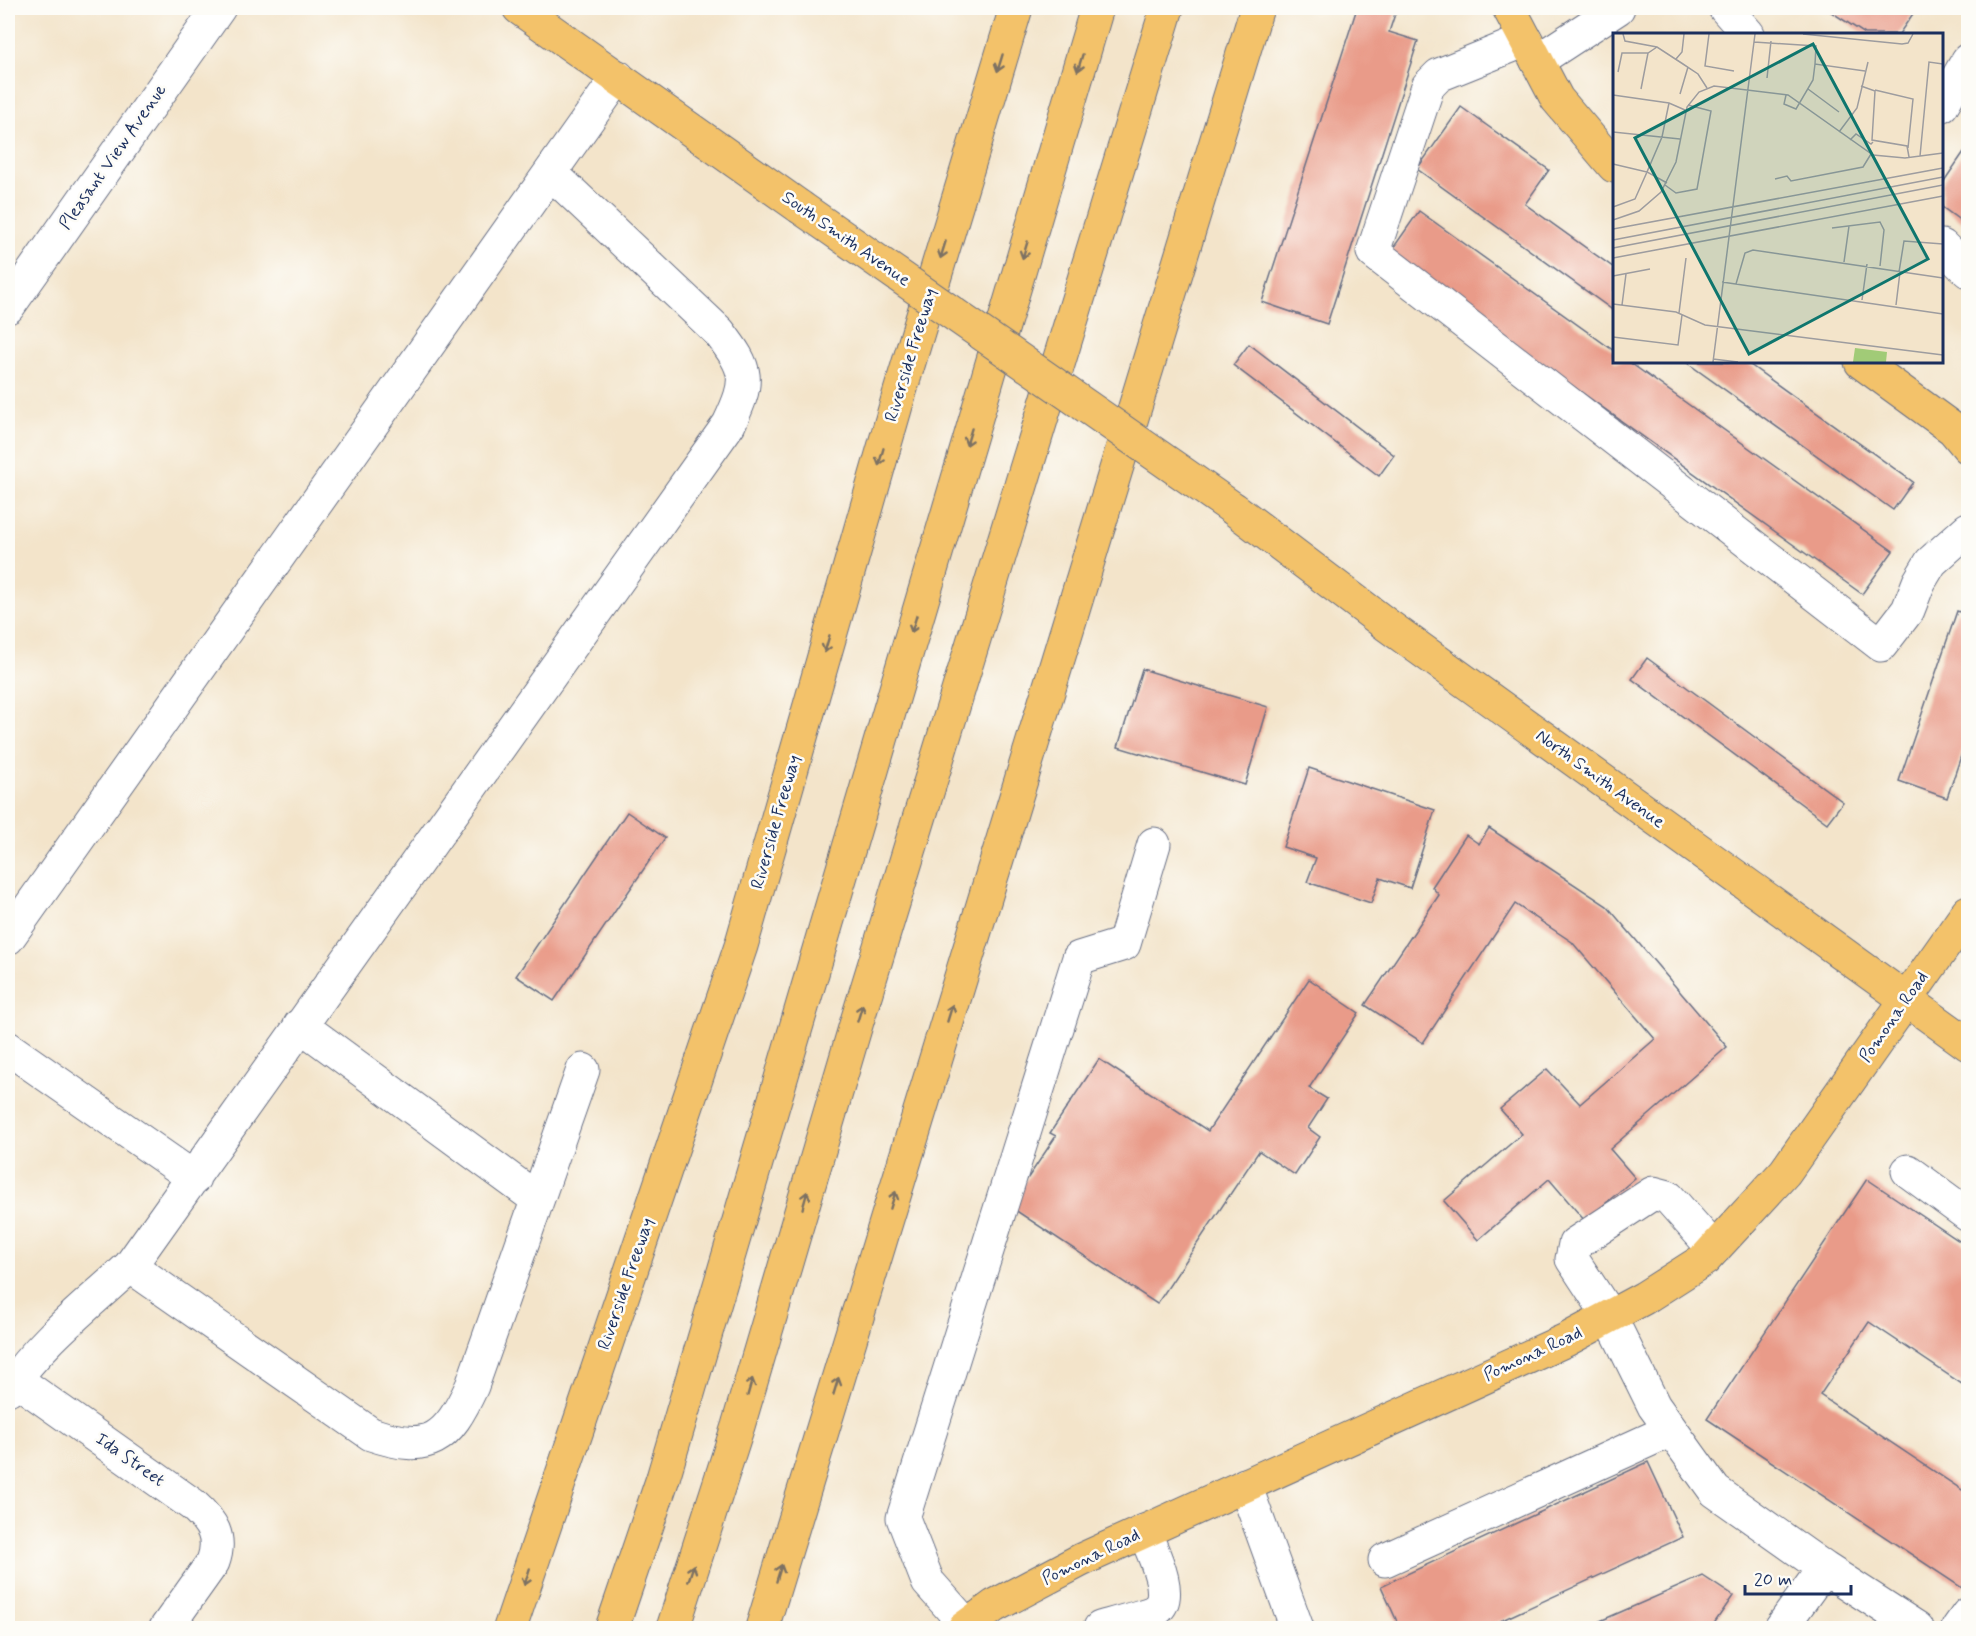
<svg xmlns="http://www.w3.org/2000/svg" width="1976" height="1636" font-family="Mynerve,sans-serif">
  <style>
    .building { fill: #e99b89 }
    .lines { fill: none; stroke-linecap: round; stroke-linejoin: round }
    .minor-casing { stroke: #676e84; stroke-width: 35 }
    .major-casing { stroke: #676e84; stroke-width: 35 }
    .highway-casing { stroke: #676e84; stroke-width: 35 }
    .minor { stroke: #fff; stroke-width: 33 }
    .major { stroke: #f3c26a; stroke-width: 33 }
    .highway { stroke: #f3c26a; stroke-width: 33 }
    .major-bridge-casing { stroke: #676e84; stroke-width: 35; stroke-linecap: butt }
    .major-bridge { stroke: #f3c26a; stroke-width: 33 }
    .oneway { stroke: #7c7163 }
    .labels { text-anchor: middle; dominant-baseline: central; stroke-width: 5; stroke-linejoin: round; paint-order: stroke }
    .street-label { font-size: 18px; fill: #1b2f5e; stroke: #fdfcf7 }
    .inset-road { fill: none; stroke: #9d9c9f; stroke-width: 1.5 }
    .view { fill: #0f766e; fill-opacity: 0.15; stroke: #0f766e; stroke-width: 3 }
    .inset-edge { fill: none; stroke: #1b2f5e; stroke-width: 3 }
  </style>
  <rect width="100%" height="100%" fill="#fdfcf7"/>
  <filter id="ink" filterUnits="userSpaceOnUse"><feTurbulence type="fractalNoise" baseFrequency=".0167" numOctaves="2"/><feDisplacementMap in="SourceGraphic" scale="12" xChannelSelector="R" yChannelSelector="G"/><feConvolveMatrix kernelMatrix="1 2 1 2 8 2 1 2 1" color-interpolation-filters="sRGB"/></filter>
  <filter id="wash" filterUnits="userSpaceOnUse"><feTurbulence type="fractalNoise" baseFrequency=".008" numOctaves="4" result="noise"/><feDisplacementMap in="SourceGraphic" scale="24" xChannelSelector="R" yChannelSelector="G"/><feGaussianBlur stdDeviation="1.35" result="paint"/><feColorMatrix in="noise" values="0 0 0 0 0 0 0 0 0 0 0 0 0 0 0 0 0 1.4 0 .05"/><feComposite in="paint" operator="in"/></filter>
  <g filter="url(#wash)">
    <rect width="100%" height="100%" fill="#f3e4ca"/>
    <g id="blocks">
      <!-- building -->
      <path class="building" d="M1357,8H1397L1389,32L1418,41L1327,324L1262,302Z
        M1825,8H1917L1899,34H1865Z
        M1461,107L1549,170L1525,204L1614,268V311L1417,169Z
        M1968,146V226L1942,207V184Z
        M1419,211L1614,351V362H1629L1893,551L1862,594L1389,254Z
        M1249,344L1394,455L1379,476L1233,365Z
        M1686,362H1746L1913,482L1893,510Z
        M1957,611L1968,615V735L1947,798L1899,781Z
        M1647,658L1843,802L1827,823L1632,679Z
        M1142,669L1268,707L1245,785L1118,747Z
        M1309,768L1435,810L1410,888L1380,878L1371,903L1307,882L1316,858L1283,847Z
        M627,812L665,838L554,1001L516,976Z
        M1489,828L1607,906L1727,1047L1610,1149L1635,1178L1585,1221L1549,1179L1478,1240L1444,1201L1522,1134L1500,1109L1547,1069L1580,1104L1655,1039L1572,942L1515,904L1423,1043L1365,1005L1439,895L1432,887L1466,835L1479,844Z
        M1309,979L1359,1013L1309,1088L1327,1099L1308,1128L1320,1137L1295,1175L1259,1151L1157,1304L1009,1206L1056,1136L1050,1133L1099,1059L1208,1131Z
        M1867,1179L1968,1247V1388L1869,1322L1820,1395L1968,1494V1578L1962,1588L1707,1419Z
        M1648,1462L1683,1537L1485,1628H1400L1381,1586Z
        M1703,1576L1733,1596L1711,1628H1584Z"/>
    </g>
  </g>
  <g filter="url(#ink)">
    <use href="#blocks" fill-opacity="0" stroke="#676e84" stroke-width="1.5"/>
    <g class="lines">
      <!-- minor casing -->
      <g class="minor-casing">
        <path id="minor" d="M1725,8L1748,34
          M1526,40L1439,75L1428,86L1373,252L1881,645L1908,610L1919,582L1931,562L1968,529
          M1537,61L1618,8
          M1942,105L1968,60
          M1942,246L1968,271
          M8,307L219,8
          M8,938L618,77
          M300,1025L537,1199
          M8,1048L194,1178
          M1908,1171L1968,1215
          M1714,1249L1668,1197L1653,1193L1575,1244L1572,1259L1610,1317L1654,1406L1715,1491L1824,1568L1781,1628
          M130,1266L371,1434C430,1454 447,1440 472,1386L583,1070
          M15,1379L193,1505C212,1522 222,1537 213,1562L166,1628
          M8,1389C44,1338 85,1308 130,1266L729,424C750,379 749,371 719,332L551,173
          M1245,1485L1297,1628
          M1385,1560L1671,1430
          M1824,1568L1917,1628
          M967,1626L928,1582L903,1518L1079,958L1124,944L1154,844
          M1100,1628C1110,1625 1152,1614 1157,1609C1175,1595 1151,1549 1144,1531
          M1958,1628L1968,1614"/>
      </g>
      <!-- major casing -->
      <g class="major-casing">
        <path id="major" d="M519,8L800,207
          M1509,8L1557,99L1614,166
          M1861,362L1953,429L1968,447
          M1234,509L1387,625L1968,1044
          M964,1628L994,1606L1081,1560L1566,1340L1644,1298L1705,1259L1714,1249L1785,1172L1968,912"/>
      </g>
      <!-- highway casing -->
      <g class="highway-casing">
        <path id="highway" d="M510,1628L741,946L899,395L1016,8
          M612,1628L663,1478L1097,8
          M673,1628L738,1426L855,1028L1167,8
          M762,1628L1257,8"/>
      </g>
      <!-- minor -->
      <use href="#minor" class="minor"/>
      <!-- major -->
      <use href="#major" class="major"/>
      <!-- highway -->
      <use href="#highway" class="highway"/>
      <!-- major-bridge casing -->
      <g class="major-bridge-casing">
        <path id="major-bridge" d="M800,207L1234,509"/>
      </g>
      <!-- major-bridge -->
      <use href="#major-bridge" class="major-bridge"/>
    </g>
    <!-- one-way arrows -->
    <defs><path id="oneway-shaft" d="M-6 0H5M1.5-3L5.5 0L1.5 3" fill="none" stroke-width="1.6" stroke-linecap="round" stroke-linejoin="round" transform="scale(1.5)"/></defs>
    <g class="oneway">
      <use href="#oneway-shaft" transform="translate(1000 63) rotate(107)"/>
      <use href="#oneway-shaft" transform="translate(1080 63) rotate(107)"/>
      <use href="#oneway-shaft" transform="translate(943 250) rotate(107)"/>
      <use href="#oneway-shaft" transform="translate(1025 250) rotate(107)"/>
      <use href="#oneway-shaft" transform="translate(969 437) rotate(107)"/>
      <use href="#oneway-shaft" transform="translate(881 457) rotate(106)"/>
      <use href="#oneway-shaft" transform="translate(914 624) rotate(107)"/>
      <use href="#oneway-shaft" transform="translate(827 644) rotate(106)"/>
      <use href="#oneway-shaft" transform="translate(860 1013) rotate(-73)"/>
      <use href="#oneway-shaft" transform="translate(950 1013) rotate(-73)"/>
      <use href="#oneway-shaft" transform="translate(805 1200) rotate(-74)"/>
      <use href="#oneway-shaft" transform="translate(893 1200) rotate(-73)"/>
      <use href="#oneway-shaft" transform="translate(836 1386) rotate(-73)"/>
      <use href="#oneway-shaft" transform="translate(750 1387) rotate(-74)"/>
      <use href="#oneway-shaft" transform="translate(691 1573) rotate(-72)"/>
      <use href="#oneway-shaft" transform="translate(779 1573) rotate(-73)"/>
      <use href="#oneway-shaft" transform="translate(527 1577) rotate(108)"/>
    </g>
  </g>
  <g class="labels">
    <!-- street labels -->
    <g class="street-label">
      <text transform="translate(113 157) rotate(-55)">Pleasant View Avenue</text>
      <text transform="translate(846 239) rotate(35)">South Smith Avenue</text>
      <text transform="translate(911 355) rotate(-73)">Riverside Freeway</text>
      <text transform="translate(1600 779) rotate(36)">North Smith Avenue</text>
      <text transform="translate(776 822) rotate(-74)">Riverside Freeway</text>
      <text transform="translate(1894 1017) rotate(-55)">Pomona Road</text>
      <text transform="translate(626 1284) rotate(-71)">Riverside Freeway</text>
      <text transform="translate(1533 1354) rotate(-25)">Pomona Road</text>
      <text transform="translate(130 1460) rotate(35)">Ida Street</text>
      <text transform="translate(1091 1557) rotate(-26)">Pomona Road</text>
    </g>
  </g>
  <!-- overview -->
  <g transform="translate(1613 33)">
    <rect width="330" height="330" fill="#f3e4ca"/>
    <path d="M242,315L274,319L273,329H240Z" fill="#a1cb77"/>
    <path class="inset-road" d="M10,1L12,8L44,14L70,31L85,41L94,55M96,1L92,33L121,38M190,1L289,11L295,10L300,1M141,9L203,13L202,31M63,26L69,19L71,1M5,39L9,20H35L44,14M154,45L158,8M248,53L262,58L259,107L294,113L296,124M28,56L35,20M195,56L226,79M262,57L300,66L295,115M67,61L75,34M0,62L56,70L72,77M173,62L171,71L183,76L200,47L202,31L252,38M0,99L67,106M226,99L244,75L255,29M237,107L243,101L258,111L260,109M307,123L316,29L330,31M0,131L34,139L22,166L0,174M162,146L174,143L178,148L250,134L258,121M54,150L34,139L49,104L56,70M52,152L63,160L84,156L98,78L75,72M0,187L26,178L48,159L63,129L74,74L86,59L101,53L175,62L260,122L292,125L330,120M219,195L267,189L271,197L267,233M0,196L330,135M0,207L330,144M0,215L330,152M0,225L330,163M231,229L236,193M286,239L291,208L330,211M0,243L37,236M109,249L330,281M123,251L132,220L140,217L330,245M249,267L254,231M0,271L63,279L92,292L330,322M9,272L13,241M283,272L287,239M66,280L73,225M0,304L65,312L69,282M100,326L125,329M100,329L142,1"/>
    <path class="view" d="M200,11L315,226L136,321L22,105Z"/>
    <rect width="330" height="330" class="inset-edge"/>
  </g>
  <!-- margin -->
  <rect width="1976" height="1636" fill="none" stroke="#fdfcf7" stroke-width="30"/>
  <!-- scale -->
  <path d="M1745 1585v9h106v-9" fill="none" stroke="#1b2f5e" stroke-width="3"/>
  <text x="1754" y="1585" font-size="18" fill="#1b2f5e" stroke="#fdfcf7" stroke-width="4.5" paint-order="stroke">20 m</text>
</svg>
